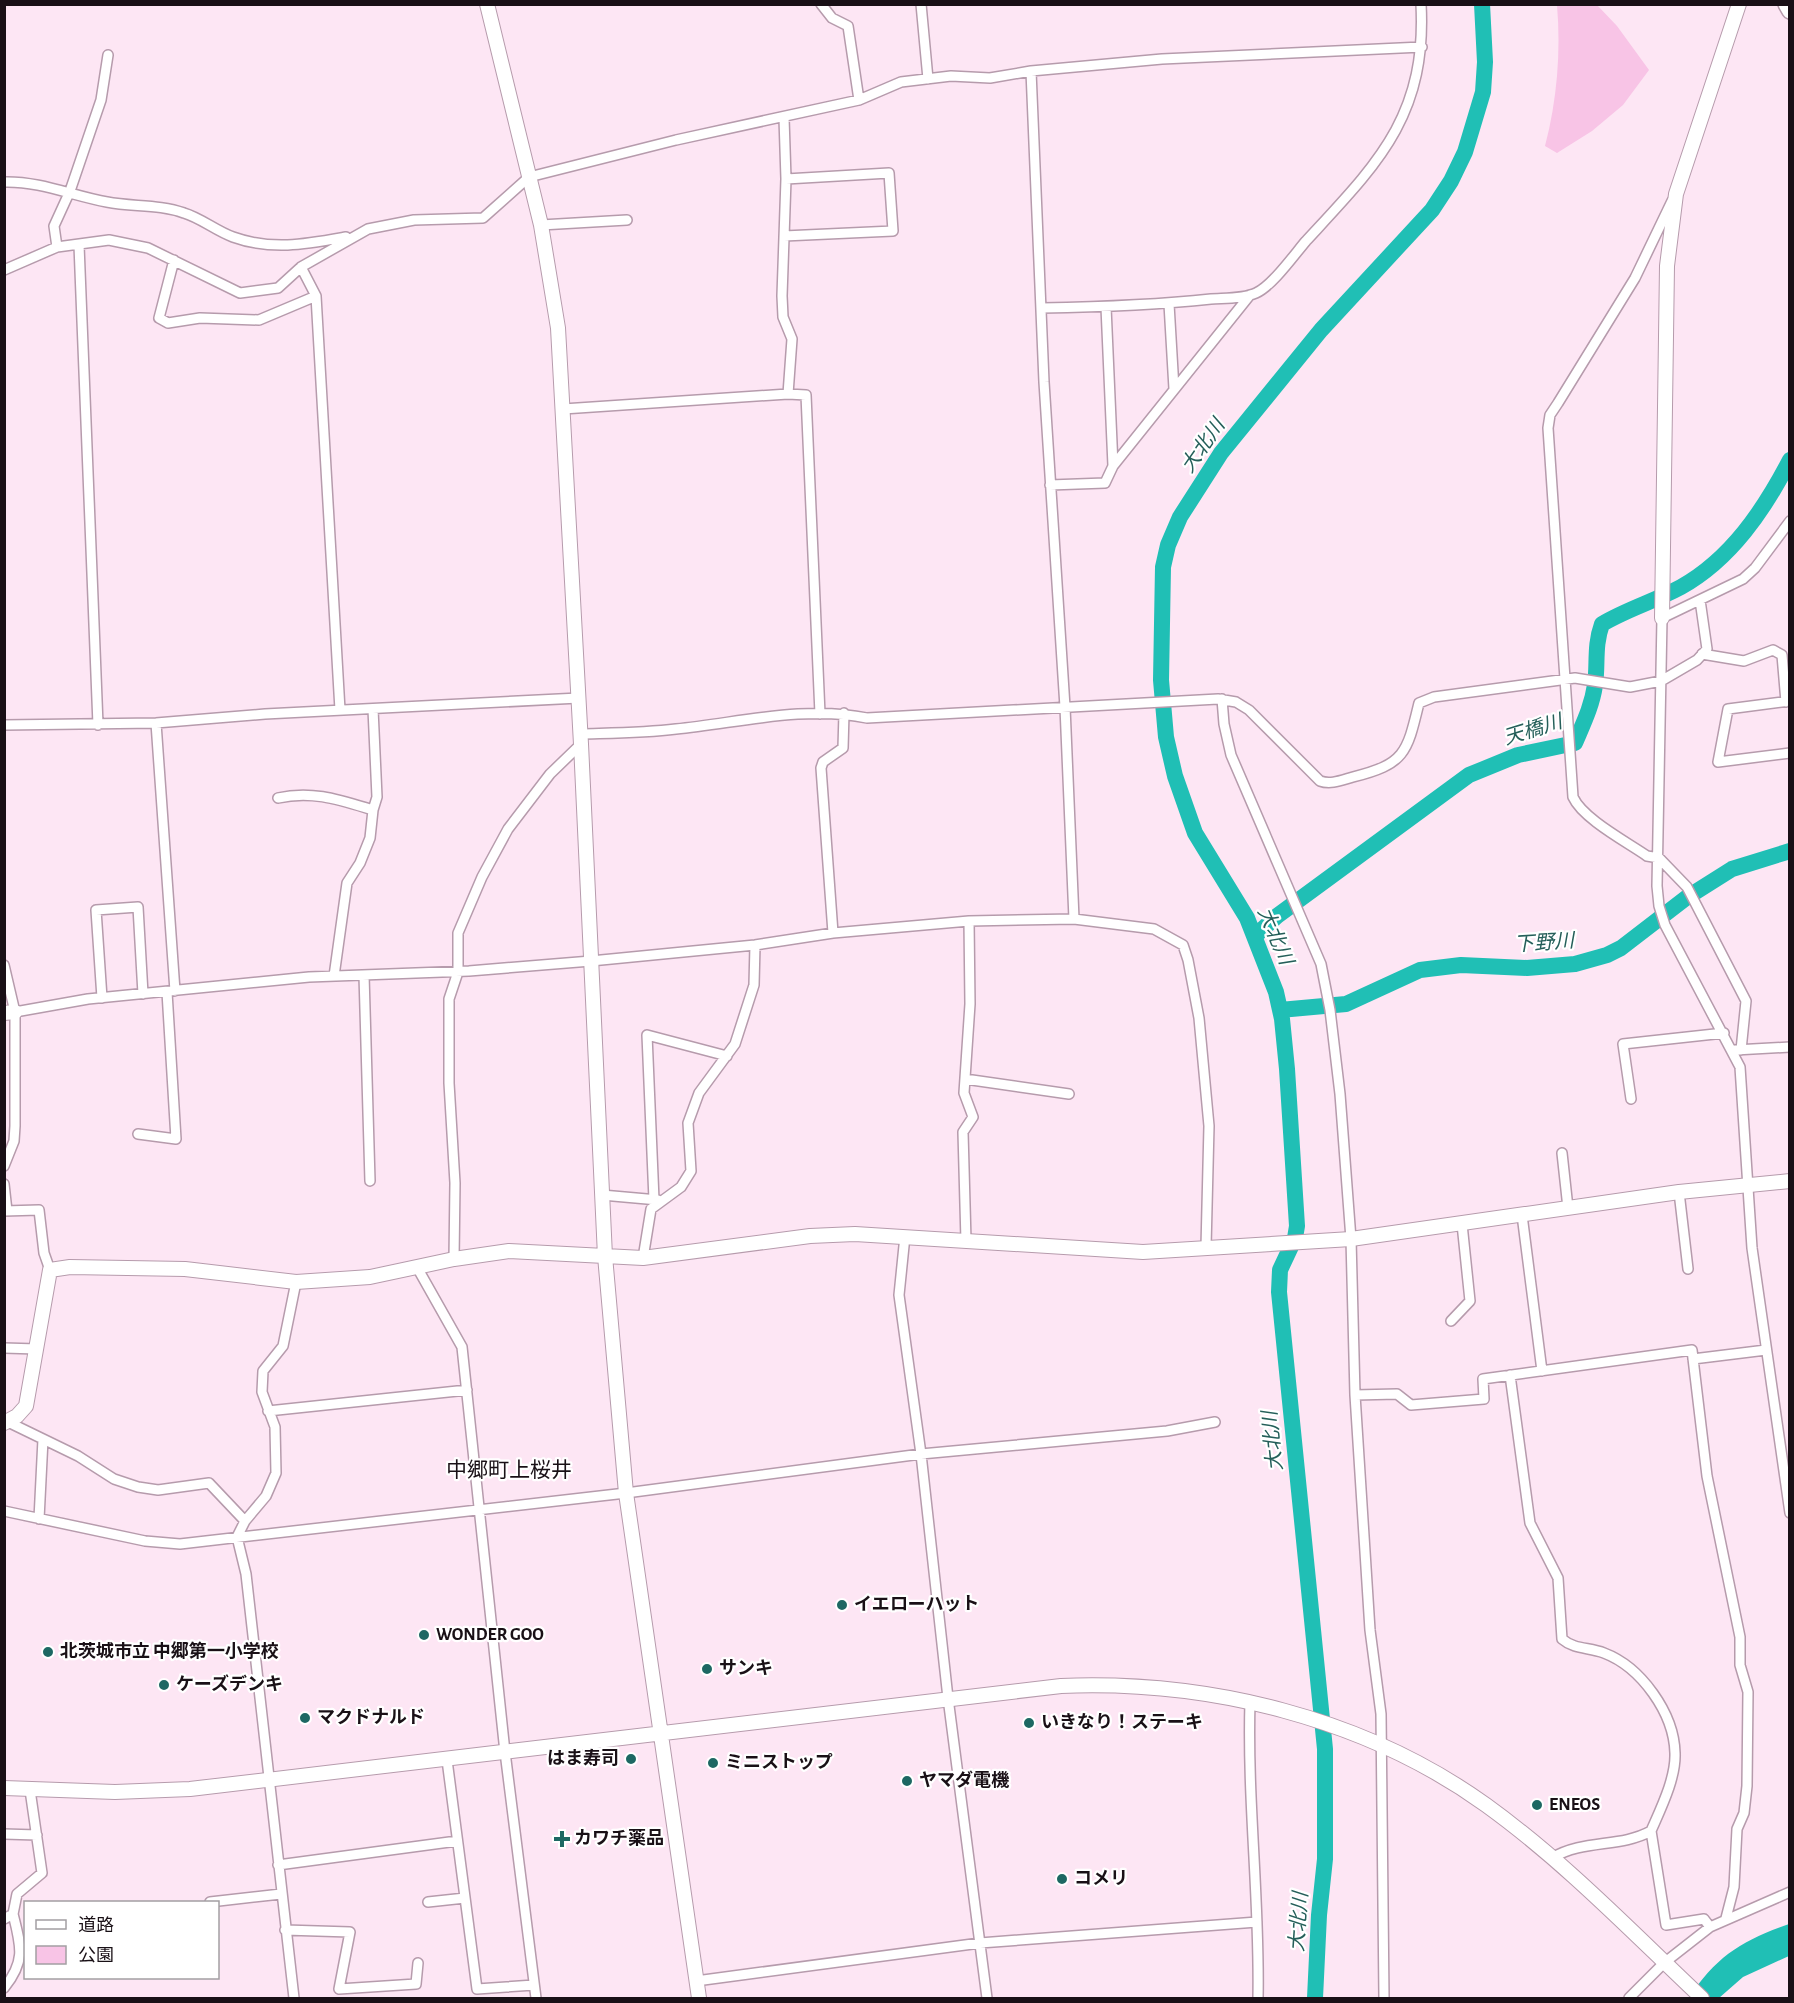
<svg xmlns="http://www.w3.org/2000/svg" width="1794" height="2003" font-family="'Alegreya Sans','Noto Sans JP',sans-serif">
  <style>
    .green { fill: #f8c4e6 }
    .water { fill: #20bfb5 }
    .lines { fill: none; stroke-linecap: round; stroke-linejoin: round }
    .river { stroke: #20bfb5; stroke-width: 16 }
    .street-casing { stroke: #b69bac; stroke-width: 12 }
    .secondary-casing { stroke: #b69bac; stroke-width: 16 }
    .primary-casing { stroke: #b69bac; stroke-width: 18 }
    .street { stroke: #fff; stroke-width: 9 }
    .secondary { stroke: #fff; stroke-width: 14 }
    .primary { stroke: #fff; stroke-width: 15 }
    .poi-dot { fill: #1d6863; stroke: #fff; stroke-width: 2 }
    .labels { text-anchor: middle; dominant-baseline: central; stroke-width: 4.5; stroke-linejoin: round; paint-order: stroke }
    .poi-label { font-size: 18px; font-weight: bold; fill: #191016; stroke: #fff; text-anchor: start }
    .water-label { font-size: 20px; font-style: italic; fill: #255f5a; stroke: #fff }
    .quarter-label { font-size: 21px; fill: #191016; stroke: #fff }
  </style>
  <rect width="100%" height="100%" fill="#fde6f4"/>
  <!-- green -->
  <path class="green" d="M1557,5H1597L1617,26L1649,70L1623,105L1592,131L1557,153L1545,146C1557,100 1561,52 1557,5Z"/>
  <!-- water -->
  <path class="water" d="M1789,1924V1956L1743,1977L1719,1998H1689C1716,1956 1743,1940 1789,1924Z"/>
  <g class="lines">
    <!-- river -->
    <path class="river" d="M1255,936L1277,916L1469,775L1518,755L1575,743C1583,724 1592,706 1595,685C1598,664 1594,646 1602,624C1627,609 1655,601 1681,587C1731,559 1764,510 1790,460
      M1280,1010L1346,1004L1420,970L1461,965L1527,968L1575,964L1607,955L1621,948L1686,898L1732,869L1790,851
      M1315,1998L1319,1915L1325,1859V1749L1279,1292L1280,1270L1295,1238L1297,1226L1287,1069L1282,1019L1276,992L1247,918L1195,833L1175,776L1166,737L1161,680L1163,567L1168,545L1180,517L1221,453L1321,330L1432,210L1451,181L1465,152L1483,92L1485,62L1482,4"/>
    <!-- street casing -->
    <g class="street-casing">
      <path id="street" d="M821,4L832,18L848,26L859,100
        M921,4L928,79
        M1031,71L1044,382L1065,707L1074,919
        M784,118L786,179L782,296L783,317L792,339L788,394
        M4,182C40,181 73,196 107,202C132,207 159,204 184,213C201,218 216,231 233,237C272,251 307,244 346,237
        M1672,201L1635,278L1558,403L1550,415L1548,428L1573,797C1583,819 1627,842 1647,856L1659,858L1687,887L1746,1001L1741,1050
        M541,225L627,220
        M784,236L893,231L889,173L786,179
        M79,245L98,725
        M57,247L54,226L70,191L101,100L108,55
        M174,260L159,318L168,323L200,318L259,320L316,296
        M301,267L316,296L340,710
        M4,270L57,247L109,240L148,248L240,293L278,288L301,267L368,229L414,220L483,218L529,177L676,140L859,100L901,82L951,76L990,78L1031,71L1162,59L1422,47
        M1169,304L1174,389
        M1106,307L1113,466
        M1042,308C1099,307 1155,305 1211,299C1225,298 1243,299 1256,293C1272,286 1294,255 1306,241C1377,164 1427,117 1421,4
        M563,409L788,394L806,395L820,714
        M1050,485L1105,483L1113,466L1250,295
        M1790,521L1755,568L1743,579L1662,618L1657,886L1659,906L1665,925L1740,1067L1752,1248L1790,1513
        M1702,654L1744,661L1773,650L1782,655L1786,702
        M1222,699L1224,724L1231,755L1321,964L1330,1010L1340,1094L1351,1239L1355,1395L1370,1630L1381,1714L1384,1998
        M1790,701L1728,709L1718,762L1790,753
        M156,723L175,991
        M4,725L156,723L265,714L579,698
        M580,734C612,733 644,733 676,729C738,723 805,705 867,718L1218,699L1236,702L1249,710L1320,781C1331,785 1342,780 1353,777C1405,764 1407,753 1419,703L1434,697L1575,678L1630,687L1661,681L1697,660L1707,649L1700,600
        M278,798C312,790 340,800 373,810L377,797L373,709
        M833,933L821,768L823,762L843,748L844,713
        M4,965L15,1012V1126L14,1141L4,1166
        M364,975L370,1181
        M334,976L347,883L360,863L370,838L373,810
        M102,998L96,910L138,907L143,994
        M15,1012L88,999L309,977L469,971L591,961L755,945L833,933L969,921L1074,919L1154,929L1183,945L1188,960L1199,1018L1209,1126L1206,1247
        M1735,1050L1790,1047
        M965,1079L1069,1094
        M1631,1099L1623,1044L1724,1033
        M138,1134L176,1139L167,992
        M1562,1153L1568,1208
        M4,1184L7,1211
        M1679,1192L1688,1269
        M602,1195L658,1200
        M654,1200L647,1035L727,1056
        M4,1211L39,1210L44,1253L50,1270
        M1522,1215L1542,1371
        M905,1236L899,1295L921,1454L948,1698L987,1998
        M966,1241L963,1132L973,1117L964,1093L970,1004L969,921
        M643,1258L651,1209L681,1187L691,1171L688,1123L699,1093L735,1044L754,985L755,945
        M454,1259L455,1183L449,1083V999L458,972V933L482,877L508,829L550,774L581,744
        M418,1269L462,1347L505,1752L536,1998
        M1451,1321L1470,1301L1462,1224
        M4,1348L37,1349
        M1693,1359L1766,1350
        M1510,1375L1530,1523L1558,1578L1562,1639C1575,1650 1589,1647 1604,1653C1641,1667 1674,1713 1675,1753C1676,1778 1661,1808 1651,1831C1620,1848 1584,1839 1552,1858
        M1355,1395L1397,1394L1411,1405L1484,1399L1483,1379L1692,1350L1707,1476L1740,1637V1665L1748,1692L1747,1786L1744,1813L1737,1829L1734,1887L1726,1918
        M268,1411L467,1390
        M8,1422L78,1456L114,1479L138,1487L158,1490L209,1483L245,1521
        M4,1511L145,1541L180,1544L626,1493L921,1454L1167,1431L1215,1422
        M39,1519L43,1439
        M1250,1702C1247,1801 1260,1900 1258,1998
        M447,1760L477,1989L534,1985
        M1651,1831L1666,1925L1704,1919L1710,1927
        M4,1834L37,1835
        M278,1865L457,1841
        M210,1902L281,1894
        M428,1902L465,1898
        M4,1919L13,1914L17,1894L42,1873L30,1790
        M285,1930L350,1932L339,1989L416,1984L418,1963
        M696,1981L980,1943L1257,1922
        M4,1988C26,1961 21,1946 13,1914
        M294,1998L246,1574L237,1537L245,1521L266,1496L276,1473L275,1427L262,1392L263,1371L283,1346L296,1282
        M1629,1998L1664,1963L1710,1927L1790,1892"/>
    </g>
    <!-- secondary casing -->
    <g class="secondary-casing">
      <path id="secondary" d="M487,4L541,225L558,328L581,744L605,1256L626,1493L699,1998
        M1662,618L1667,266L1676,194L1739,4
        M4,1013L15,1012
        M4,1423L17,1416L26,1406L50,1270L70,1267L185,1269L296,1282L370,1277L454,1259L509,1251L643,1258L810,1236L855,1234L1143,1252L1351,1239L1679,1192L1790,1181
        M4,1788L115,1792L190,1789L1061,1686C1209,1680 1365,1718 1486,1805C1565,1862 1632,1932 1702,1998"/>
    </g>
    <!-- primary casing -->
    <g class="primary-casing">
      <path id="primary" d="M1786,4L1790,11"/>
    </g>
    <!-- street -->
    <use href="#street" class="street"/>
    <!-- secondary -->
    <use href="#secondary" class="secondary"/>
    <!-- primary -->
    <use href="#primary" class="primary"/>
  </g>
  <!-- markers -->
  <g class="poi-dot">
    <circle cx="842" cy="1605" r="6"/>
    <circle cx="424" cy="1635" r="6"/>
    <circle cx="48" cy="1652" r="6"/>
    <circle cx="707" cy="1669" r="6"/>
    <circle cx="164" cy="1685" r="6"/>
    <circle cx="305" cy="1718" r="6"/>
    <circle cx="1029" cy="1723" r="6"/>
    <circle cx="631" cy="1759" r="6"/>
    <circle cx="713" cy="1763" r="6"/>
    <circle cx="907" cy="1781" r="6"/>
    <circle cx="1537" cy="1805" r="6"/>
    <path d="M559 1830h6v6h6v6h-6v6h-6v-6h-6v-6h6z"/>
    <circle cx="1062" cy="1879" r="6"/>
  </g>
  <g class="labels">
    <!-- poi labels -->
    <g class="poi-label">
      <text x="854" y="1605">イエローハット</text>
      <text x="436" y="1635">WONDER GOO</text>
      <text x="60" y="1652">北茨城市立 中郷第一小学校</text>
      <text x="719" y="1669">サンキ</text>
      <text x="176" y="1685">ケーズデンキ</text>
      <text x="317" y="1718">マクドナルド</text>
      <text x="1041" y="1723">いきなり！ステーキ</text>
      <text x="619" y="1759" text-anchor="end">はま寿司</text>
      <text x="725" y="1763">ミニストップ</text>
      <text x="919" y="1781">ヤマダ電機</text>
      <text x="1549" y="1805">ENEOS</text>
      <text x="574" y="1839">カワチ薬品</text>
      <text x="1074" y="1879">コメリ</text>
    </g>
    <!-- water labels -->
    <g class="water-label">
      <text transform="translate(1203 446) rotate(-55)">大北川</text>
      <text transform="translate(1533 730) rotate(-17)">天橋川</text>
      <text transform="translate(1275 936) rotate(67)">大北川</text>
      <text transform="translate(1544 943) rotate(-4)">下野川</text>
      <text transform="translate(1273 1441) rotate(-96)">大北川</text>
      <text transform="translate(1299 1922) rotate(-86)">大北川</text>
    </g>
    <!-- quarter labels -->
    <g class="quarter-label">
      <text x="509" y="1470">中郷町上桜井</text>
    </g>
  </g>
  <!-- border -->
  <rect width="1794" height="2003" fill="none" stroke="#191016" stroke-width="12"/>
  <!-- legend -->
  <rect x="24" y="1901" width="195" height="78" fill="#ffffff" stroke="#a39fa2" stroke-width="1.5"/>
  <rect x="36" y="1920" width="30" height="9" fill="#ffffff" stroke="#a39fa2" stroke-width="1.5"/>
  <text x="78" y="1931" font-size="18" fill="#191016">道路</text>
  <rect x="36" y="1946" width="30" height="18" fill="#f8c4e6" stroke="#a39fa2" stroke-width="1.5"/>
  <text x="78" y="1961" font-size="18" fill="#191016">公園</text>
</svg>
